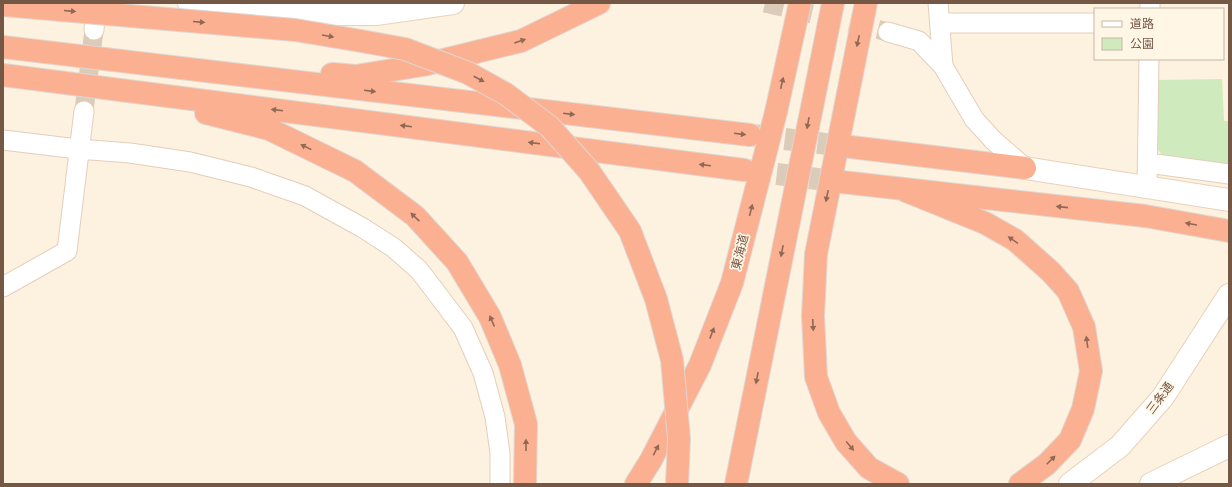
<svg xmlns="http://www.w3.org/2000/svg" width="1232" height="487" font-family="Arial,'Noto Sans JP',sans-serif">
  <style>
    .green { fill: #cfebbd }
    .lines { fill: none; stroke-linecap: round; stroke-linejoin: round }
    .street-tunnel { stroke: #dbcbb9; stroke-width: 19; stroke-dasharray: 19 10; stroke-linecap: butt }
    .highway-tunnel { stroke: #dbcbb9; stroke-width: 22; stroke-dasharray: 22 11; stroke-linecap: butt }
    .street-casing { stroke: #e2cebb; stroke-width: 21 }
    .secondary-casing { stroke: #e9d1ba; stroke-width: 24 }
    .highway-casing { stroke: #ded7d3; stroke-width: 24 }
    .street { stroke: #fff; stroke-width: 19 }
    .secondary { stroke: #fff; stroke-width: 22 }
    .highway { stroke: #fcb092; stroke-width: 22 }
    .highway-bridge-casing { stroke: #ded7d3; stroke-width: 24; stroke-linecap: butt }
    .highway-bridge { stroke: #fcb092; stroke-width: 22 }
    .oneway { fill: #906955 }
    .labels { text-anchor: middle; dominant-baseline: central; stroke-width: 3.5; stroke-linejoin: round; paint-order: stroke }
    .street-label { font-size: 12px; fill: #755746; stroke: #fff6e6 }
  </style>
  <rect width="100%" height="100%" fill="#fdf2df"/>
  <!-- green -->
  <path class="green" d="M1222,79L1224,121H1229V168L1164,158L1154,144L1157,80Z"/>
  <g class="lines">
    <!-- street-tunnel -->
    <path class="street-tunnel" d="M765,3L888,32
      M84,111L94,30"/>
    <!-- highway-tunnel -->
    <path class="highway-tunnel" d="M752,135L851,147
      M744,170L842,182"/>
    <!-- street casing -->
    <g class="street-casing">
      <path id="street" d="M938,3L943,66L974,119L993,140L1025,168
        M1150,9V3
        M940,23H1095
        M94,30L96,3
        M888,32L919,41L943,66
        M3,140L78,149L130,153L190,162L251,177L305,196L363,228L394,248L419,270L463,328L483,373L495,417L500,453V484
        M1148,163L1229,174
        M1147,187L1149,59
        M3,287L67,251L84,111"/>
    </g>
    <!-- secondary casing -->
    <g class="secondary-casing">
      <path id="secondary" d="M189,3L292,14H376L453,3
        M1025,168L1229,200
        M1070,484L1120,446L1163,397L1229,295
        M1151,484L1229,446"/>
    </g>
    <!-- highway casing -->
    <g class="highway-casing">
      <path id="highway" d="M866,3L816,254L813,316L816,377L829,413L846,442L869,468L898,484
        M3,47L750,135
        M332,74L356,76L423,65L521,41L599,3
        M3,75L744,170
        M206,113L269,129L355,171L415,216L457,262L490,317L510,365L526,424L525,484
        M851,147L1025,168
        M842,182L1145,216L1229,231
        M906,191L985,223L1015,240L1051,272L1068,291L1084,327L1091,371L1083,409L1070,440L1047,464L1020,484
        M636,484L651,460L700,365L732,283L776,112L800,3
        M736,484L833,3"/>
    </g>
    <!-- street -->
    <use href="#street" class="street"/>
    <!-- secondary -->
    <use href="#secondary" class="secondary"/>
    <!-- highway -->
    <use href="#highway" class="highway"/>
    <!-- highway-bridge casing -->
    <g class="highway-bridge-casing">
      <path id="highway-bridge" d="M3,5L295,30L361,41L405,49L468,73L506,94L550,127L589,171L630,231L656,299L672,360L679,439L677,484"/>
    </g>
    <!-- highway-bridge -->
    <use href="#highway-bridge" class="highway-bridge"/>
  </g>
  <!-- one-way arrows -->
  <defs><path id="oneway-solid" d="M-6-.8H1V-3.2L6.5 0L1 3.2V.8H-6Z"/></defs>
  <g class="oneway">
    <use href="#oneway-solid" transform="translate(70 11) rotate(5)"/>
    <use href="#oneway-solid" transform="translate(199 22) rotate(5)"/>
    <use href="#oneway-solid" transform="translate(328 36) rotate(10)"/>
    <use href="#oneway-solid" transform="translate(520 41) rotate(-19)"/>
    <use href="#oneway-solid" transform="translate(858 41) rotate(102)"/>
    <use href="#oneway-solid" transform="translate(479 79) rotate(28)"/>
    <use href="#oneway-solid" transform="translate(782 83) rotate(-77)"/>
    <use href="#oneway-solid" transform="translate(370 91) rotate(7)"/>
    <use href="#oneway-solid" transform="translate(277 110) rotate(-173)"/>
    <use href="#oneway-solid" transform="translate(569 114) rotate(7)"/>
    <use href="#oneway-solid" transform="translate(808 123) rotate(101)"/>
    <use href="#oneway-solid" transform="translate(406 126) rotate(-173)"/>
    <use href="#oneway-solid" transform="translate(740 134) rotate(7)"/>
    <use href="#oneway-solid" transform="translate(534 143) rotate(-173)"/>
    <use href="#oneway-solid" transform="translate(306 147) rotate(-154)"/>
    <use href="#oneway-solid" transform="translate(705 165) rotate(-173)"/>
    <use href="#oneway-solid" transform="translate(827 196) rotate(101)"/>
    <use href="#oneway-solid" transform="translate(1062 207) rotate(-174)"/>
    <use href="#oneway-solid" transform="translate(751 210) rotate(-76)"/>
    <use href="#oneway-solid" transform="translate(415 217) rotate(-137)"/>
    <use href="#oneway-solid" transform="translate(1191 224) rotate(-170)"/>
    <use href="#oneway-solid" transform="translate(1013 240) rotate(-146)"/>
    <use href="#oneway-solid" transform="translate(782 251) rotate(101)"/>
    <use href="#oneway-solid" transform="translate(492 321) rotate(-114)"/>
    <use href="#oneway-solid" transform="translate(813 325) rotate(87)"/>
    <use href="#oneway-solid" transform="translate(712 333) rotate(-69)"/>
    <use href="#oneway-solid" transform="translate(1087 342) rotate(-98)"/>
    <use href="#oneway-solid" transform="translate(757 378) rotate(101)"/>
    <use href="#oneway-solid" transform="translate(526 445) rotate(-90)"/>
    <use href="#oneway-solid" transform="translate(850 446) rotate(50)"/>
    <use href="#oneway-solid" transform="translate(656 450) rotate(-63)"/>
    <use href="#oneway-solid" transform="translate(1051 460) rotate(-45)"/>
  </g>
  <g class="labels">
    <!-- street labels -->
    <g class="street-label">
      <text transform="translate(740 252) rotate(-76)">東海道</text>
      <text transform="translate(1160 398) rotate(-53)">三条通</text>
    </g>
  </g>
  <!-- border -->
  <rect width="1232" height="487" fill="none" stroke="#755746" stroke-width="8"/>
  <!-- legend -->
  <rect x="1094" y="8" width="130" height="52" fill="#fff6e6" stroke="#c8b6a6"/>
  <rect x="1102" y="21" width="20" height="6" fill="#ffffff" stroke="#c8b6a6"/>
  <text x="1130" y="28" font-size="12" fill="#755746">道路</text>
  <rect x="1102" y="38" width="20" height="12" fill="#cfebbd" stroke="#c8b6a6"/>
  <text x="1130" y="48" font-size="12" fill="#755746">公園</text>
</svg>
